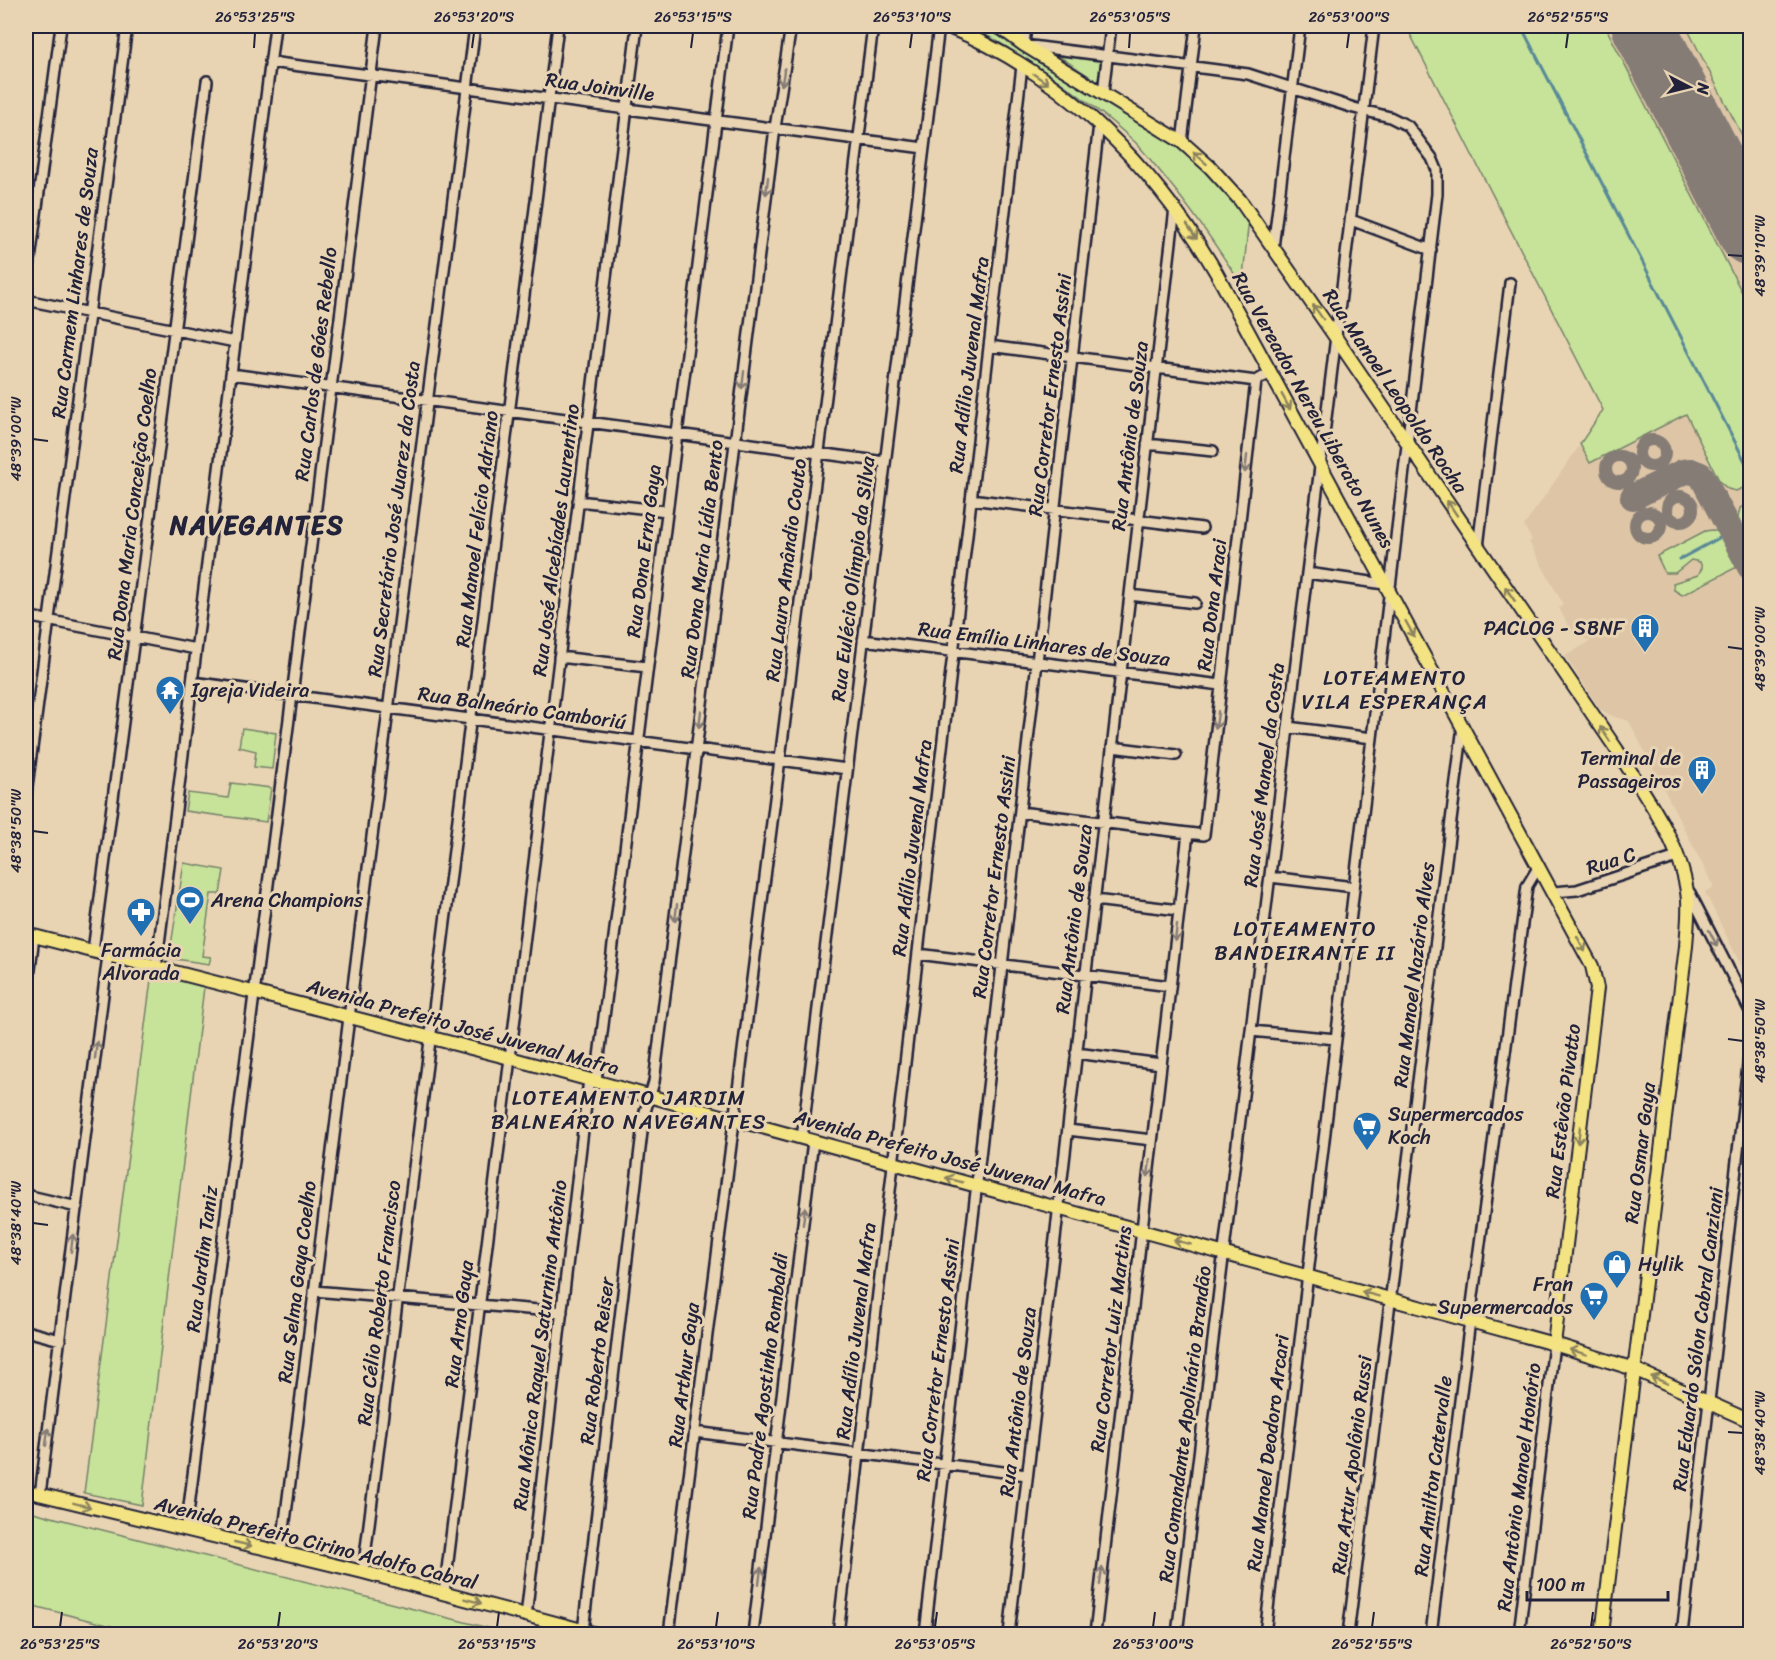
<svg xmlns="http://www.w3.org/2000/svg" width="1776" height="1660" font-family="Sriracha,sans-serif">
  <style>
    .built { fill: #ddc5a6 }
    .green { fill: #c7e299; stroke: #74826a; stroke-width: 1.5 }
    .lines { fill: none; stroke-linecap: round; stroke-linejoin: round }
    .stream { stroke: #598997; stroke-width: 3 }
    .taxiway { stroke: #857b76; stroke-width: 26 }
    .runway { stroke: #857b76; stroke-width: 63 }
    .minor-casing { stroke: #22223b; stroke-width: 14 }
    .major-casing { stroke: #22223b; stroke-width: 16 }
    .minor { stroke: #e8d4b2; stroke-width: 9 }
    .major { stroke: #f4e382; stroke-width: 12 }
    .oneway { stroke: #857b76 }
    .oneway2 { stroke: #8b825e }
    .ticks { fill: none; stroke: #22223b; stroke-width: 2 }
    .labels { text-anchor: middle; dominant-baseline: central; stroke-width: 6; stroke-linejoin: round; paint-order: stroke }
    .street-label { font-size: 20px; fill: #22223b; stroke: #e8d4b2 }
    .poi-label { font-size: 20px; fill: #22223b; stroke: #e8d4b2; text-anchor: start }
    .neighbourhood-label { font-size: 21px; letter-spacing: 1.5px; fill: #22223b; stroke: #e8d4b2 }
    .district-label { font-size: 26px; font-weight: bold; letter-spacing: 1.5px; fill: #22223b; stroke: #e8d4b2 }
    .neatline { fill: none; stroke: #22223b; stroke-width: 2 }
    .ticks-label { font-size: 15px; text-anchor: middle; fill: #22223b }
  </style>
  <rect width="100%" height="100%" fill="#e8d4b2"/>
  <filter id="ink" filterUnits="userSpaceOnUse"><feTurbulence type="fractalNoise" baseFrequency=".0167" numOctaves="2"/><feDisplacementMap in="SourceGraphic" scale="12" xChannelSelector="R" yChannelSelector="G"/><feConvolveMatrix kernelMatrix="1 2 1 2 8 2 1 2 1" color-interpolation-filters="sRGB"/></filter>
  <g filter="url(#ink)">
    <!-- built -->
    <path class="built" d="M1408,26H1750V984L1705,892L1714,887L1629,721L1612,716L1600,709L1565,656L1591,641L1573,634L1559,608L1563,604L1529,542L1532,540L1524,526L1604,410Z"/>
    <!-- green -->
    <path class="green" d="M970,26H977L999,36L1140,120L1200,164L1249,218L1242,286C1217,246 1190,207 1159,170C1151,161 1144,151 1135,142C1085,96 1030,59 970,26Z
      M1406,26H1605L1750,308V485L1736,491L1728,489L1720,482L1686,414L1590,463L1580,444L1603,410Z
      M1686,26H1750V152L1747,145Z
      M1059,56L1105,59L1102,85Z
      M1750,502V549L1737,522L1740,508Z
      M1712,530C1729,533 1734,552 1741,565L1682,595L1674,590L1673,583L1698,575L1702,568L1700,562L1691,560L1675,573H1665L1657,556L1705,531Z
      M242,728L276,733L272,769L254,767L256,751L239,747Z
      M231,783L271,788L266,822L185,811L188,793L228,798Z
      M184,863L224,870L220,894H211L202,956L211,957L209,964L169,958Z
      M152,972L204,987L142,1505L84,1493Z
      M26,1510L59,1519L512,1634H142L26,1604Z"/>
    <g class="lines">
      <!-- stream -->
      <path class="stream" d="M1521,26L1750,471
        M1744,526L1750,522
        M1680,559L1721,537"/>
      <!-- taxiway -->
      <path class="taxiway" d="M1646 453a6 6 0 1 1 12 0a6 6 0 1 1-12 0Z
        M1613 469a6 6 0 1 1 12 0a6 6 0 1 1-12 0Z
        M1633,497L1683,472L1691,471L1701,475L1750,567
        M1674 509a6 6 0 1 1 12 0a6 6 0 1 1-12 0Z
        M1642 525a6 6 0 1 1 12 0a6 6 0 1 1-12 0Z"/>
      <!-- runway -->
      <path class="runway" d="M1643,26L1750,234"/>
      <!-- minor casing -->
      <g class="minor-casing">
        <path id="minor" d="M1026,26L1024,45L1248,74L1354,108L1390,117L1408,126L1432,158L1437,170V194L1265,1634
          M270,62L924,148
          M1103,92L1111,26
          M1182,142L1196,26
          M1351,220L1431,250
          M1273,248L1300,26
          M26,290L61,26
          M26,300L235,342
          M989,346L1256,381
          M231,374L885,462
          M1147,444L1213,451
          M971,499L1202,528
          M578,501L667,511
          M1478,547L1510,283
          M1307,573L1385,584
          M1130,595L1195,603
          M26,616L196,649
          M863,640L1221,685
          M559,657L647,667
          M192,682L847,769
          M1288,727L1372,738
          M1112,747L1176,755
          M26,794L127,26
          M1020,812L1204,835L1256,381L1270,373
          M1270,877L1354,887
          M1554,892L1577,890L1677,857
          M1690,893L1750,1011
          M1094,900L1179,910
          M93,951L207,81
          M918,954L1170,986
          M156,968L275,26
          M26,1003L34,936
          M1251,1031L1336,1039
          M1076,1053L1161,1064
          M596,1081L728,26
          M1068,1130L1152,1140
          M802,1138L939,26
          M26,1195L77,1207
          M314,1291L562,1312
          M26,1331L60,1340
          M695,1432L1027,1475
          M40,1495L108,955
          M186,1530L377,26
          M281,1553L475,26
          M363,1572L558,26
          M444,1594L637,26
          M526,1616L589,1079
          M583,1631L644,1115L654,1082L775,128L791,26
          M669,1634L873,26
          M753,1634L813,1141
          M838,1634L1022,66
          M925,1634L1099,124
          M1009,1634L1175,208
          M1095,1634L1188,833
          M1177,1634L1374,26
          M1348,1634L1463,726
          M1431,1634L1472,1304L1527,886L1539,866
          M1519,1634L1554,1344
          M1682,1634L1750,1048"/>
      </g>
      <!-- major casing -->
      <g class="major-casing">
        <path id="major" d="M946,26C1063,73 1155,167 1217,274L1592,966L1597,988L1554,1344
          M998,26L1024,45L1182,142L1210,167L1240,200L1336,338L1617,750C1645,796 1683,844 1688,900C1689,915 1687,931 1686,946L1602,1634
          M26,934L510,1058L1554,1344L1634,1369L1750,1421
          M26,1491L363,1572L597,1634"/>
      </g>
      <!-- minor -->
      <use href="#minor" class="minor"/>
      <!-- major -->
      <use href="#major" class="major"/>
    </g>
    <!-- one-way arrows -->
    <defs><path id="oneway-shaft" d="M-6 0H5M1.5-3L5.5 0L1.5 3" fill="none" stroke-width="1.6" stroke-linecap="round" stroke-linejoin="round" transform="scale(1.5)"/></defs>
    <g class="oneway">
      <use href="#oneway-shaft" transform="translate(783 77) rotate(99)"/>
      <use href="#oneway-shaft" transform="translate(767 186) rotate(97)"/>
      <use href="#oneway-shaft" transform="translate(743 380) rotate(97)"/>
      <use href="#oneway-shaft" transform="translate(1246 464) rotate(97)"/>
      <use href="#oneway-shaft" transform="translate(700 719) rotate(97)"/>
      <use href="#oneway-shaft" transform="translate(1217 720) rotate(97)"/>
      <use href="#oneway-shaft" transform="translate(676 913) rotate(97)"/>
      <use href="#oneway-shaft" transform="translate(1176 933) rotate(97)"/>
      <use href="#oneway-shaft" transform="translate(1713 938) rotate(63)"/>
      <use href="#oneway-shaft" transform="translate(96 1050) rotate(-83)"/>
      <use href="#oneway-shaft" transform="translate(1149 1168) rotate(97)"/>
      <use href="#oneway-shaft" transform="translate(804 1216) rotate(-83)"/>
      <use href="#oneway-shaft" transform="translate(72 1243) rotate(-83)"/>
      <use href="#oneway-shaft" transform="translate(47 1437) rotate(-83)"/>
      <use href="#oneway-shaft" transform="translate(760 1576) rotate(-83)"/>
      <use href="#oneway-shaft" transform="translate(1101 1576) rotate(-83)"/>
    </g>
    <g class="oneway2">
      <use href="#oneway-shaft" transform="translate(1041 79) rotate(34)"/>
      <use href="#oneway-shaft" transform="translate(1200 158) rotate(-138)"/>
      <use href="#oneway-shaft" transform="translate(1192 232) rotate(56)"/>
      <use href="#oneway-shaft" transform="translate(1318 312) rotate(-125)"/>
      <use href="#oneway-shaft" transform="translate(1286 402) rotate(61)"/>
      <use href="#oneway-shaft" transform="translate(1452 508) rotate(-124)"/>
      <use href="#oneway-shaft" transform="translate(1510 594) rotate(-124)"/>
      <use href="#oneway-shaft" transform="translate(1410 629) rotate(61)"/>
      <use href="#oneway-shaft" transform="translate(1605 734) rotate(-124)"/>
      <use href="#oneway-shaft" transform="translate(1581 944) rotate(63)"/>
      <use href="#oneway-shaft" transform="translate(1579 1135) rotate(97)"/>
      <use href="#oneway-shaft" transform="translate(954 1180) rotate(-165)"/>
      <use href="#oneway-shaft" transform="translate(1182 1242) rotate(-165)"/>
      <use href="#oneway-shaft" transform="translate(1370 1294) rotate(-165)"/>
      <use href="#oneway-shaft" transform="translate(1578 1352) rotate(-163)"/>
      <use href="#oneway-shaft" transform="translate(1659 1380) rotate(-156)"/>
      <use href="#oneway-shaft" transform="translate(82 1505) rotate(14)"/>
      <use href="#oneway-shaft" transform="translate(243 1544) rotate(13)"/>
      <use href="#oneway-shaft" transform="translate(473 1601) rotate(15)"/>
    </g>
  </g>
  <!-- ticks -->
  <path class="ticks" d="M254,48L255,33M472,48L474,33M691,48L693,33M910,48L912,33M1129,48L1130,33M1347,48L1349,33M1566,48L1568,33M1728,255L1743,256M33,439L48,441M1728,647L1743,649M33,831L48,833M1728,1039L1743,1041M33,1223L48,1225M1728,1432L1743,1433M60,1627L62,1612M278,1627L280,1612M497,1627L499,1612M716,1627L718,1612M935,1627L937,1612M1153,1627L1155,1612M1372,1627L1374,1612M1591,1627L1593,1612"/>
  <!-- icons -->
  <defs>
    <g id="building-pin" transform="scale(1.5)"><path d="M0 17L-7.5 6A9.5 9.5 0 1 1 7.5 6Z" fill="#1f6fb2" stroke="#e8d4b2"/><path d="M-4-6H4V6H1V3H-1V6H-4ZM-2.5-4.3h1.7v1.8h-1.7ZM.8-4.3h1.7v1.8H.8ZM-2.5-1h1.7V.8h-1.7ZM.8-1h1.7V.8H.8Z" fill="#fff"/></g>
    <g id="temple-pin" transform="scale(1.5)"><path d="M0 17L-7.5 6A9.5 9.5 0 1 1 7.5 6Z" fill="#1f6fb2" stroke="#e8d4b2"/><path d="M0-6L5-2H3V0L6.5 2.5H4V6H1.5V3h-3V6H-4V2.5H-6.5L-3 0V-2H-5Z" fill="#fff"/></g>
    <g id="stadium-pin" transform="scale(1.5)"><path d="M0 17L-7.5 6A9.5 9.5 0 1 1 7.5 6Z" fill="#1f6fb2" stroke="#e8d4b2"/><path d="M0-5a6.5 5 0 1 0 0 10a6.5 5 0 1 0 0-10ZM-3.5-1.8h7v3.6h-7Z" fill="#fff"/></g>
    <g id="pharmacy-pin" transform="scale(1.5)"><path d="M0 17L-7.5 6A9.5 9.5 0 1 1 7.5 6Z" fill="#1f6fb2" stroke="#e8d4b2"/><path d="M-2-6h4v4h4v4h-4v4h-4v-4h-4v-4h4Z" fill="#fff"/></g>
    <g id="supermarket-pin" transform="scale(1.5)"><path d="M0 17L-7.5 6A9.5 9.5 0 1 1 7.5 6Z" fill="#1f6fb2" stroke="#e8d4b2"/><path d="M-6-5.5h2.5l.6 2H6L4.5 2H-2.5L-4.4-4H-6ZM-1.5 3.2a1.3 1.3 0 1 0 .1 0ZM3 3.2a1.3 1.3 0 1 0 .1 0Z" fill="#fff"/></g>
    <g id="shop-pin" transform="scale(1.5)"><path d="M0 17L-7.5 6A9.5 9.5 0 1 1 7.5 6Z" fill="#1f6fb2" stroke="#e8d4b2"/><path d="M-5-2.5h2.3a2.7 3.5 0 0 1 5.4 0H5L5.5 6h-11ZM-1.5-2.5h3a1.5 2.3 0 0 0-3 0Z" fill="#fff"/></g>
  </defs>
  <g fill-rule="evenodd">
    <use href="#building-pin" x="1645" y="628"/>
    <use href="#temple-pin" x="170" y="690"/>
    <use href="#building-pin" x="1702" y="770"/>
    <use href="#stadium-pin" x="190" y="900"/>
    <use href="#pharmacy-pin" x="141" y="912"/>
    <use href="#supermarket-pin" x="1367" y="1126"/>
    <use href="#shop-pin" x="1617" y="1264"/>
    <use href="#supermarket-pin" x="1594" y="1296"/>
  </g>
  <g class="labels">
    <!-- street labels -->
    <g class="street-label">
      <text transform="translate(600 87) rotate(8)">Rua Joinville</text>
      <text transform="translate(75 283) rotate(-83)">Rua Carmem Linhares de Souza</text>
      <text transform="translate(316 364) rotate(-83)">Rua Carlos de Góes Rebello</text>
      <text transform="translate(969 365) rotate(-83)">Rua Adílio Juvenal Mafra</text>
      <text transform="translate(1395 391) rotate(56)">Rua Manoel Leopoldo Rocha</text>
      <text transform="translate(1050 395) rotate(-83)">Rua Corretor Ernesto Assini</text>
      <text transform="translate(1313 410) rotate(61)">Rua Vereador Nereu Liberato Nunes</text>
      <text transform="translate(1130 436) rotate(-83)">Rua Antônio de Souza</text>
      <text transform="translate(132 514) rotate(-83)">Rua Dona Maria Conceição Coelho</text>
      <text transform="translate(394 519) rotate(-83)">Rua Secretário José Juarez da Costa</text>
      <text transform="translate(477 529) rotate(-83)">Rua Manoel Felício Adriano</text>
      <text transform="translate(556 540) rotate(-83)">Rua José Alcebíades Laurentino</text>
      <text transform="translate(644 551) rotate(-83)">Rua Dona Erna Gaya</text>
      <text transform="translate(702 559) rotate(-83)">Rua Dona Maria Lídia Bento</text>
      <text transform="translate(786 570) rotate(-83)">Rua Lauro Amândio Couto</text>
      <text transform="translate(853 579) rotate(-83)">Rua Eulécio Olímpio da Silva</text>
      <text transform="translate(1212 605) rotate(-83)">Rua Dona Araci</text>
      <text transform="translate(1044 644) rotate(7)">Rua Emília Linhares de Souza</text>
      <text transform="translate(522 708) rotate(8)">Rua Balneário Camboriú</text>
      <text transform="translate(1264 775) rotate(-83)">Rua José Manoel da Costa</text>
      <text transform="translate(912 848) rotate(-83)">Rua Adílio Juvenal Mafra</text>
      <text transform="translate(1611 861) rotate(-18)">Rua C</text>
      <text transform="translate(994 877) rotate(-83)">Rua Corretor Ernesto Assini</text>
      <text transform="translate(1074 919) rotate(-83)">Rua Antônio de Souza</text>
      <text transform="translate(1414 975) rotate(-83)">Rua Manoel Nazário Alves</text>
      <text transform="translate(463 1027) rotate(15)">Avenida Prefeito José Juvenal Mafra</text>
      <text transform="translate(1563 1111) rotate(-83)">Rua Estêvão Pivatto</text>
      <text transform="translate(1640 1153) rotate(-83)">Rua Osmar Gaya</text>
      <text transform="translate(950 1158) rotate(15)">Avenida Prefeito José Juvenal Mafra</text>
      <text transform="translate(202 1259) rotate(-83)">Rua Jardim Taniz</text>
      <text transform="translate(297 1282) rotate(-83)">Rua Selma Gaya Coelho</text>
      <text transform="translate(379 1303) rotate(-83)">Rua Célio Roberto Francisco</text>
      <text transform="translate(459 1324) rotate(-83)">Rua Arno Gaya</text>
      <text transform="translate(856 1331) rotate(-83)">Rua Adílio Juvenal Mafra</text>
      <text transform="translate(1111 1339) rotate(-83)">Rua Corretor Luiz Martins</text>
      <text transform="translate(1698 1339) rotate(-83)">Rua Eduardo Sólon Cabral Canziani</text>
      <text transform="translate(540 1345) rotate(-83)">Rua Mônica Raquel Saturnino Antônio</text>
      <text transform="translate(938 1360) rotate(-83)">Rua Corretor Ernesto Assini</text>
      <text transform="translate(597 1361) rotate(-83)">Rua Roberto Reiser</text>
      <text transform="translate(684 1375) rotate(-83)">Rua Arthur Gaya</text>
      <text transform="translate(765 1386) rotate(-83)">Rua Padre Agostinho Rombaldi</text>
      <text transform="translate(1018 1402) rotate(-83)">Rua Antônio de Souza</text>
      <text transform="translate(1185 1424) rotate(-83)">Rua Comandante Apolinário Brandão</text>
      <text transform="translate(1268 1453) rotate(-83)">Rua Manoel Deodoro Arcari</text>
      <text transform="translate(1352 1465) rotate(-83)">Rua Artur Apolônio Russi</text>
      <text transform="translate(1433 1476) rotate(-83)">Rua Amilton Catervalle</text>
      <text transform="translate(1519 1487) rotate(-83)">Rua Antônio Manoel Honório</text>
      <text transform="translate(316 1543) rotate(14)">Avenida Prefeito Cirino Adolfo Cabral</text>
    </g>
    <!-- poi labels -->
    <g class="poi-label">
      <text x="1624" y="628" text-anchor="end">PACLOG - SBNF</text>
      <text x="191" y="690">Igreja Videira</text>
      <text x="1681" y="758" text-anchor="end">Terminal de<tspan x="1681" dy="23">Passageiros</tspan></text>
      <text x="211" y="900">Arena Champions</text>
      <text x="141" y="950" text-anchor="middle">Farmácia<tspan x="141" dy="23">Alvorada</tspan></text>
      <text x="1388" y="1114">Supermercados<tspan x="1388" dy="23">Koch</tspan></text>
      <text x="1638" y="1264">Hylik</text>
      <text x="1573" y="1284" text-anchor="end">Fran<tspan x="1573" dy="23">Supermercados</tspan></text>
    </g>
    <!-- neighbourhood labels -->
    <g class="neighbourhood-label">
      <text x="1395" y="678">LOTEAMENTO<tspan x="1395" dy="24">VILA ESPERANÇA</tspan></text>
      <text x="1305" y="929">LOTEAMENTO<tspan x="1305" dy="24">BANDEIRANTE II</tspan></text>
      <text x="629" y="1098">LOTEAMENTO JARDIM<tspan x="629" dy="24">BALNEÁRIO NAVEGANTES</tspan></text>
    </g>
    <!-- district labels -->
    <g class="district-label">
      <text x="257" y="525">NAVEGANTES</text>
    </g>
  </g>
  <!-- margin -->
  <rect width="1776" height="1660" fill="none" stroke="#e8d4b2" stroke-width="66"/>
  <!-- north arrow -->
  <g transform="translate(1689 87) rotate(97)" stroke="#e8d4b2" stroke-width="4.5" paint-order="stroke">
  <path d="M0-4.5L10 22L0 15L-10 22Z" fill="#22223b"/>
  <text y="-9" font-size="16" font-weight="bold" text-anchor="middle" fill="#22223b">N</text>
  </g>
  <!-- scale -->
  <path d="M1527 1591v9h141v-9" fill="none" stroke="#22223b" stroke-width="3"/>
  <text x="1536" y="1591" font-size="18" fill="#22223b" stroke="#e8d4b2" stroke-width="4.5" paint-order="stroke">100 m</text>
  <rect x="33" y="33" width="1710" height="1594" class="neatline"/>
  <g class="ticks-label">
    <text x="255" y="22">26°53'25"S</text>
    <text x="474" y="22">26°53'20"S</text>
    <text x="693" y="22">26°53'15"S</text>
    <text x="912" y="22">26°53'10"S</text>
    <text x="1130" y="22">26°53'05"S</text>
    <text x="1349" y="22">26°53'00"S</text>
    <text x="1568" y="22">26°52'55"S</text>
    <text transform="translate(1760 256) rotate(-90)" y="5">48°39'10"W</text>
    <text transform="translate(16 439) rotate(-90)" y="5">48°39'00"W</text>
    <text transform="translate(1760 649) rotate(-90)" y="5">48°39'00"W</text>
    <text transform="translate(16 831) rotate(-90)" y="5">48°38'50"W</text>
    <text transform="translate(1760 1041) rotate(-90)" y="5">48°38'50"W</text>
    <text transform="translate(16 1223) rotate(-90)" y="5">48°38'40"W</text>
    <text transform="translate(1760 1433) rotate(-90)" y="5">48°38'40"W</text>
    <text x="60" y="1649">26°53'25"S</text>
    <text x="278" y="1649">26°53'20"S</text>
    <text x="497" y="1649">26°53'15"S</text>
    <text x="716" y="1649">26°53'10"S</text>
    <text x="935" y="1649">26°53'05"S</text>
    <text x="1153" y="1649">26°53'00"S</text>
    <text x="1372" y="1649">26°52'55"S</text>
    <text x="1591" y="1649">26°52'50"S</text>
  </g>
</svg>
